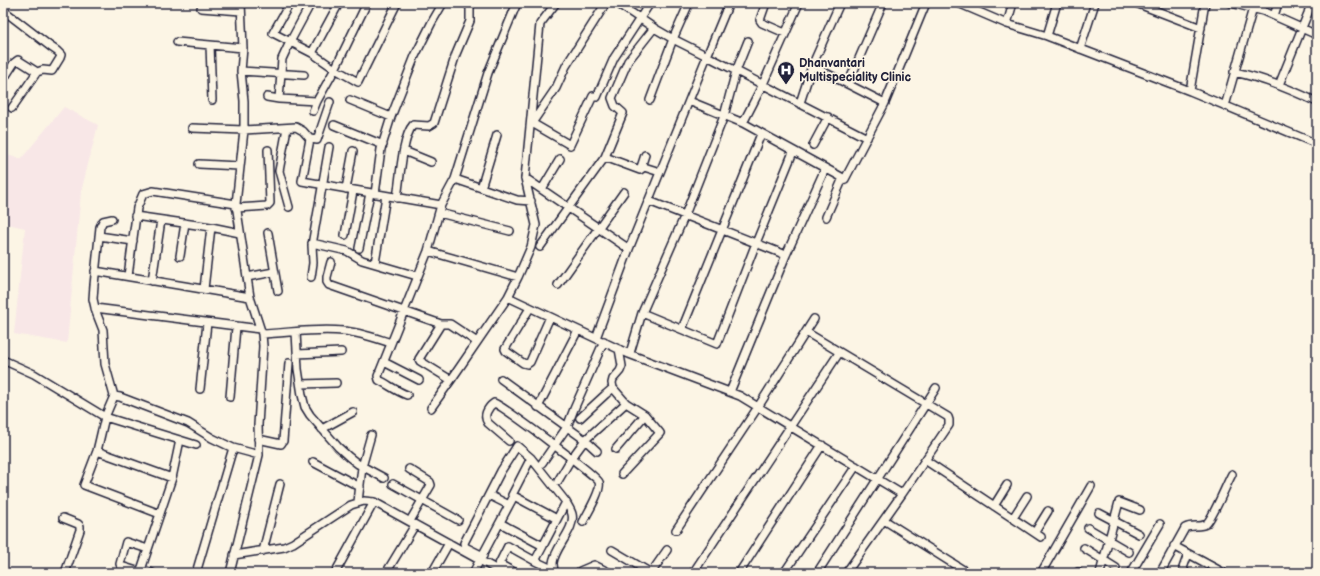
<svg xmlns="http://www.w3.org/2000/svg" width="1320" height="576" font-family="'Balsamiq Sans',sans-serif">
  <style>
    .built { fill: #f8e7e7 }
    .lines { fill: none; stroke-linecap: round; stroke-linejoin: round }
    .minor-casing { stroke: #22223b; stroke-width: 10 }
    .minor { stroke: #fcf5e5; stroke-width: 7 }
    .labels { text-anchor: middle; dominant-baseline: central; stroke-width: 3.5; stroke-linejoin: round; paint-order: stroke }
    .poi-label { font-size: 12px; font-weight: bold; fill: #22223b; stroke: #fcf5e5; text-anchor: start }
  </style>
  <rect width="100%" height="100%" fill="#fcf5e5"/>
  <filter id="ink" filterUnits="userSpaceOnUse"><feTurbulence type="fractalNoise" baseFrequency=".025" numOctaves="2"/><feDisplacementMap in="SourceGraphic" scale="8" xChannelSelector="R" yChannelSelector="G"/><feConvolveMatrix kernelMatrix="1 2 1 2 8 2 1 2 1" color-interpolation-filters="sRGB"/></filter>
  <g filter="url(#ink)">
    <!-- built -->
    <path class="built" d="M64,107L98,125L81,192L67,343L14,334L25,228L3,223V154L21,159Z"/>
    <g class="lines">
      <!-- minor casing -->
      <g class="minor-casing">
        <path id="minor" d="M290,3L273,33L312,53L335,69L358,82L397,3
          M729,3L707,56L867,138
          M766,3L760,20L762,23L785,33
          M958,3L1007,24L1047,36L1190,91L1205,3
          M1136,3L1201,28
          M1231,3L1243,6L1244,3
          M1243,6L1263,11L1317,35
          M201,8L241,11
          M3,10L51,47L57,51L61,55L60,58L52,71L43,70L37,72L12,108
          M1274,16L1278,3
          M1007,24L1013,3
          M654,28L673,39L689,3
          M1047,36L1057,3
          M177,42L243,48
          M210,45L212,100
          M1080,49L1095,3
          M312,53L339,3
          M812,66L885,103
          M241,71L304,75
          M1234,72C1264,78 1290,89 1317,102
          M3,80L14,63L18,60L37,72
          M848,84L883,3
          M1279,85L1308,13L1311,3
          M1190,91L1317,144
          M267,97L279,99L317,101
          M279,99L282,59L290,42L311,3
          M350,100L391,117
          M689,101L743,123L845,179L885,103L926,3
          M330,102L317,140L310,139L302,181L441,205
          M800,103L812,66L840,3
          M1225,106L1253,8
          M313,111L317,101L335,69L367,3
          M532,123L570,145L593,96L597,97L614,58L650,3
          M532,123L556,88L566,66L606,3
          M743,123L763,84L799,3
          M334,125L383,145
          M192,128L244,130L296,127L303,131L310,139
          M287,128L279,171L289,207
          M813,145L828,117
          M404,151L431,162
          M605,157L640,170L644,167L660,172
          M199,164L239,166
          M640,170L645,155
          M525,178L629,249
          M455,179L517,200L531,201
          M481,188L497,135
          M346,189L353,151
          M542,189L560,159
          M375,194L381,149L391,117L415,56L432,22L443,3
          M397,198C400,181 402,137 413,125L429,126L434,123L456,54L470,21V8L467,3
          M649,201L786,255L825,169
          M236,208L267,206L270,203L268,150
          M439,213L510,231
          M135,216L211,227L240,233
          M826,217L843,178
          M112,219L103,221L100,227L94,285L93,299L96,312L103,330L105,364L114,396
          M268,233L278,291
          M345,235L353,191
          M99,236L133,241
          M312,243L347,251L362,260L417,276
          M540,247L605,157L623,113L615,106L612,98L628,61L654,28L617,3
          M359,248L370,193
          M428,251L518,277
          M180,256L185,223
          M331,262L327,277V282L329,285L441,324
          M375,263L386,196
          M95,271L250,297
          M128,276L137,208L143,194L153,191L236,204
          M247,277L274,272
          M311,277L313,263L312,245L329,147
          M152,281L161,220
          M558,285L624,192
          M204,289L211,227
          M508,297L629,354L740,396L902,494L846,573
          M95,308L260,329
          M530,308L505,349L506,351L523,363L527,364L530,362L550,317
          M642,313L717,344L756,243L793,152
          M682,329L761,134
          M296,332L298,369L302,395L305,407L310,415L338,447L349,457L358,464L384,478
          M806,332L948,417L949,420V425L902,494
          M262,334C289,333 317,328 343,331C359,332 375,338 391,343
          M596,338L629,249L707,56L673,39L650,100
          M619,349L622,366L620,371L613,379L612,383L613,388L626,403L645,415L660,433L622,474
          M630,353L642,313L685,215L724,116L736,71L748,41
          M297,354L341,352
          M3,360L34,374L105,417L114,396L120,397L188,423L212,438L233,448L259,455
          M384,362L419,380
          M501,379L585,440L597,451
          M451,380L420,361L419,359L441,324H450L477,342
          M301,384L336,383
          M200,389L207,323
          M730,392L786,255
          M407,395C396,391 389,385 379,380L378,376L428,251L441,205L455,179L488,73L517,3
          M230,397L236,327
          M538,407L578,330
          M431,408L451,380L508,297L518,277L531,247L536,225L525,178L540,24L556,3
          M580,418L606,394L613,388
          M322,429L353,412
          M258,439L281,444L283,441L289,363
          M509,441L488,423C483,416 487,408 494,403C503,406 597,476 599,482C602,490 587,514 583,522
          M616,449L645,415
          M97,451L172,478
          M925,460L1041,537
          M313,462L360,487
          M542,463L567,427L574,409L604,341
          M409,469L430,482L431,485L410,521
          M558,481L571,459L585,440L626,403
          M393,484L458,520
          M489,495L509,505
          M514,496L557,519
          M358,502L362,467L371,435
          M994,506L1007,485
          M1099,513L1139,534
          M160,514L84,485L97,451L105,417L196,445
          M63,518L78,524L80,526V530L65,573
          M1013,518L1027,496
          M884,520L968,573
          M500,523L543,546L535,561L554,570
          M1088,528L1129,552
          M676,530L758,407L814,319
          M1035,532L1048,511
          M1174,546L1224,573
          M1084,548L1116,568
          M612,550L651,573
          M263,551L280,484
          M234,555L284,547L293,543L351,505L364,501L374,502L503,573
          M483,556L465,547L464,543L501,471L517,446L531,458L566,502L543,546
          M141,569L152,573
          M580,571L594,565L610,573
          M140,572L121,566L120,564L126,542L148,549
          M140,573L172,478L180,440
          M196,573L233,448
          M230,573L259,455L258,425L263,346L262,334L250,297L236,204L244,130V101L241,71L243,48L241,3
          M335,573L374,502
          M386,573L415,525
          M432,573L449,543
          M473,573L514,496L512,495L531,458
          M516,573L499,564L508,546L535,561
          M554,573C554,570 553,566 553,563C554,548 576,529 572,514C571,510 568,506 566,502
          M651,573L667,550
          M693,573L839,353
          M739,573L822,445
          M784,573L856,466
          M817,573L936,388
          M1041,573L1091,486
          M1078,573V572
          M1100,573L1119,502L1140,510
          M1131,573L1160,524
          M1160,573L1185,528C1192,524 1199,528 1206,524C1212,520 1227,483 1232,474
          M1186,573L1183,568L1188,554"/>
      </g>
      <!-- minor -->
      <use href="#minor" class="minor"/>
    </g>
  </g>
  <!-- icons -->
  <defs>
    <g id="hospital-pin" transform="scale(0.9)"><path d="M0 17L-7.5 6A9.5 9.5 0 1 1 7.5 6Z" fill="#22223b" stroke="#fcf5e5"/><path d="M-5-5h3v3.5h4V-5h3V5h-3V1.5h-4V5h-3Z" fill="#fff"/></g>
  </defs>
  <g fill-rule="evenodd">
    <use href="#hospital-pin" x="786" y="70"/>
  </g>
  <g class="labels">
    <!-- poi labels -->
    <g class="poi-label">
      <text x="799" y="63">Dhanvantari<tspan x="799" dy="14">Multispeciality Clinic</tspan></text>
    </g>
  </g>
  <!-- margin -->
  <rect width="1320" height="576" fill="none" stroke="#fcf5e5" stroke-width="16"/>
  <rect x="8" y="8" width="1304" height="560" fill="none" stroke="#22223b" stroke-width="1.5" filter="url(#ink)"/>
</svg>
